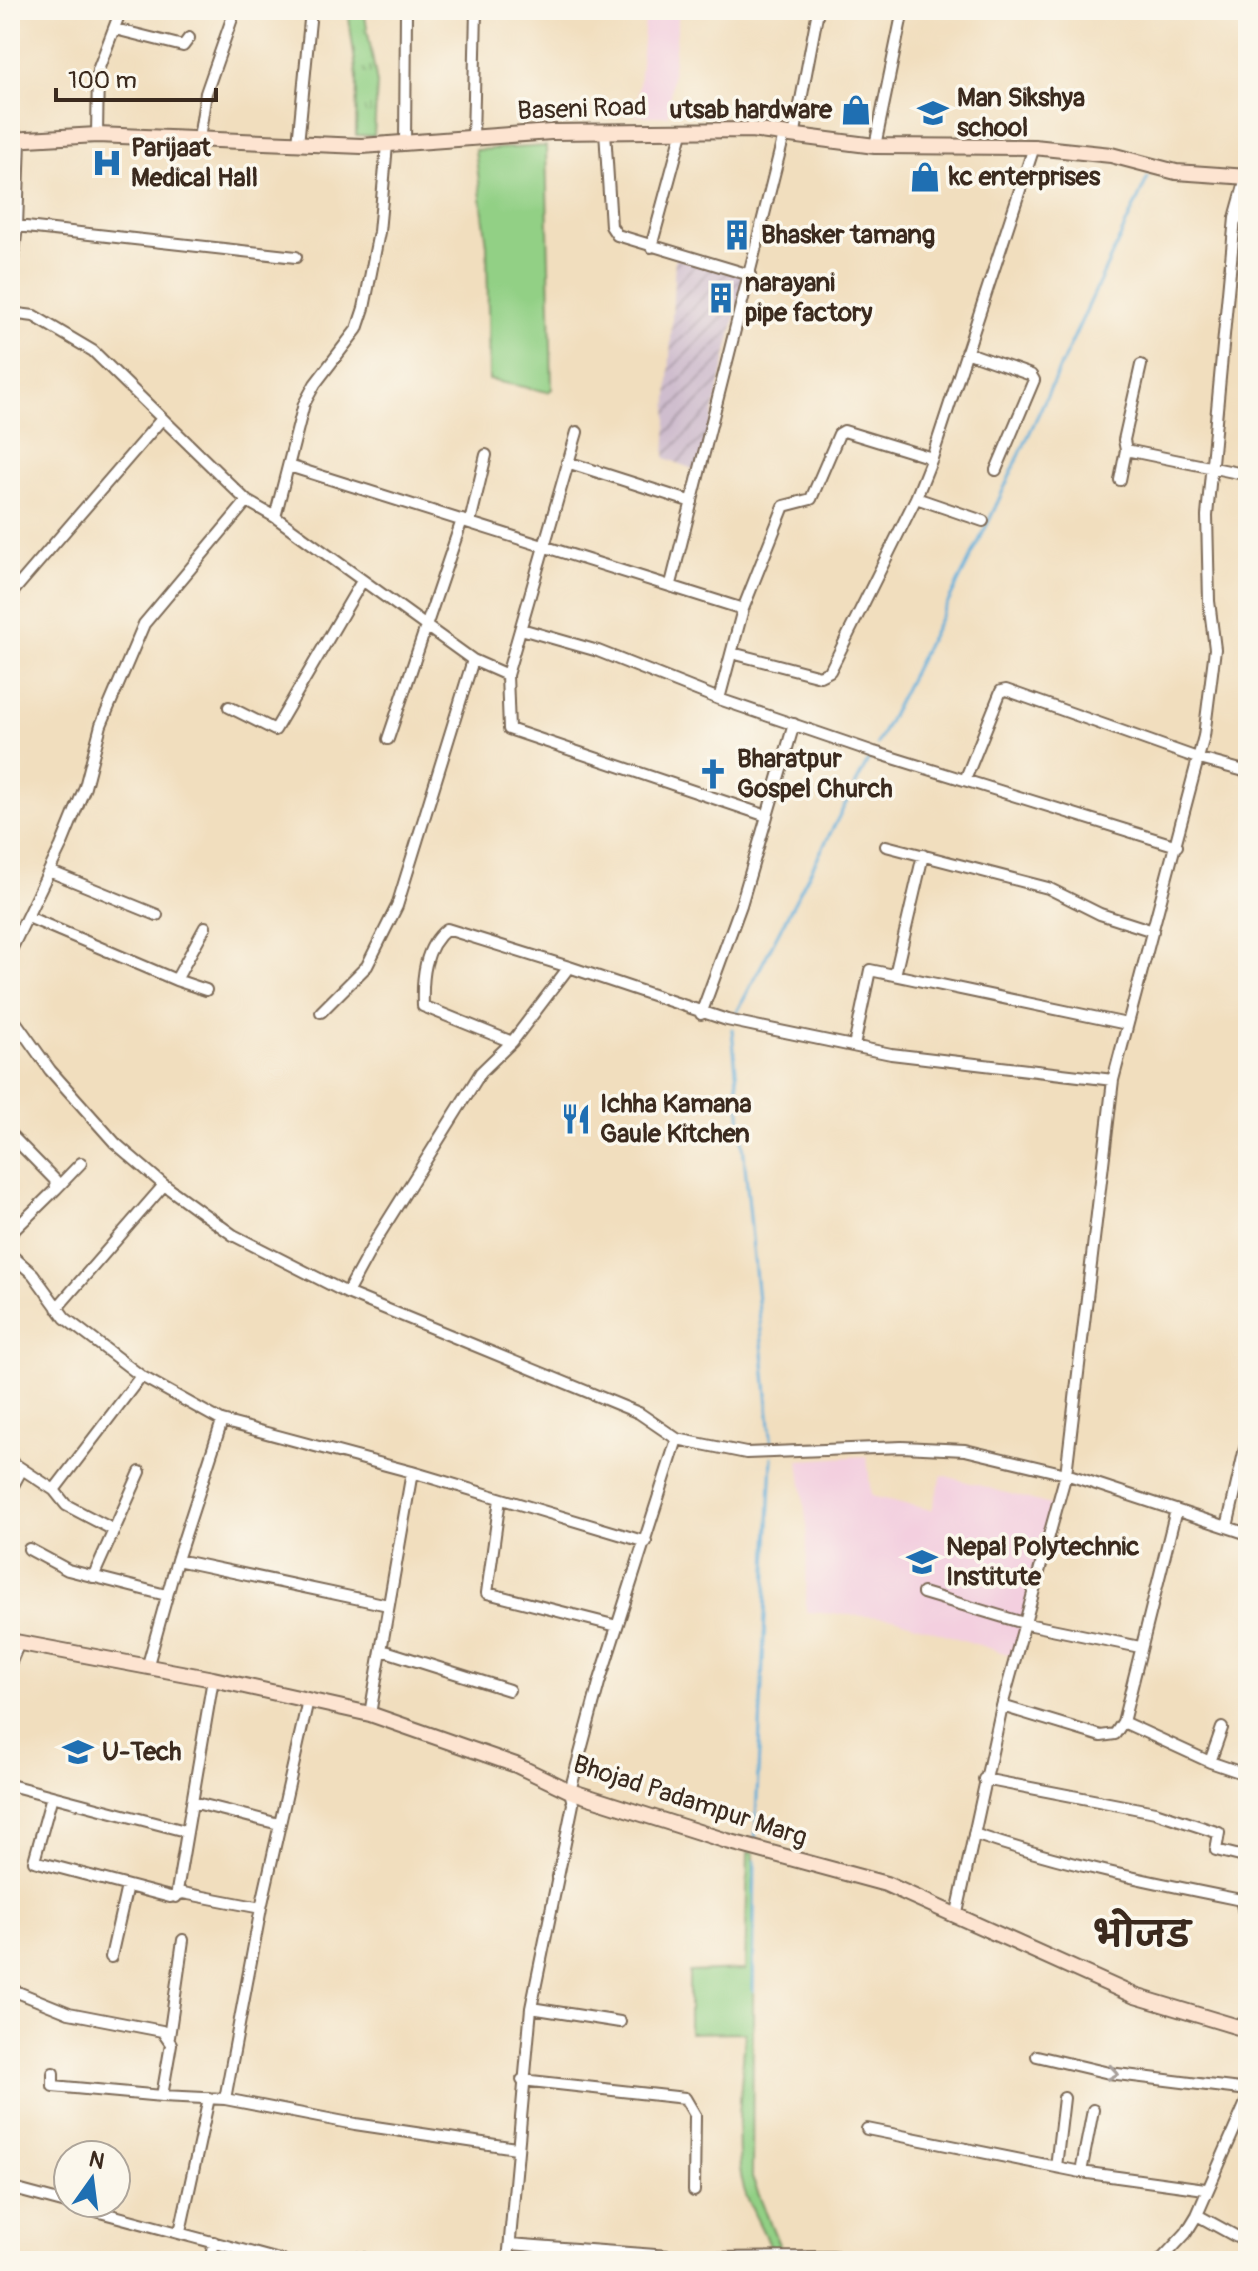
<svg xmlns="http://www.w3.org/2000/svg" width="1258" height="2271" font-family="Pangolin,'Playpen Sans Deva',sans-serif">
  <style>
    .built { fill: #f3cfdf }
    .industrial { fill: url(#industrial-furrows) }
    .grass { fill: #92d085; stroke: #667d52; stroke-width: 2 }
    .park { fill: url(#park-tufts); stroke: #667d52; stroke-width: 2 }
    .lines { fill: none; stroke-linecap: round; stroke-linejoin: round }
    .stream { stroke: #5eacd8; stroke-width: 3 }
    .street-casing { stroke: #7b6956; stroke-width: 14 }
    .secondary-casing { stroke: #7b6956; stroke-width: 18 }
    .street { stroke: #fff; stroke-width: 10 }
    .secondary { stroke: #fde4d1; stroke-width: 14 }
    .oneway { stroke: #a79f9a }
    .labels { text-anchor: middle; dominant-baseline: central; stroke-width: 7; stroke-linejoin: round; paint-order: stroke }
    .poi-label { font-size: 26px; font-weight: bold; fill: #3b2a1e; stroke: #fbf7ec; text-anchor: start }
    .street-label { font-size: 26px; fill: #3b2a1e; stroke: #fbf7ec }
    .district-label { font-size: 34px; font-weight: bold; fill: #3b2a1e; stroke: #fbf7ec }
  </style>
  <defs>
    <pattern id="industrial-furrows" width="10" height="10" patternUnits="userSpaceOnUse" patternTransform="scale(2)"><rect width="10" height="10" fill="#cfbdce"/><path d="M-1 1l2-2M0 10L10 0M9 11l2-2" fill="none" stroke="#a99aa7"/></pattern>
    <pattern id="park-tufts" width="24" height="20" patternUnits="userSpaceOnUse" patternTransform="scale(2)"><rect width="24" height="20" fill="#92d085"/><path d="M3 7l-1-3M5 7V3M7 7l1-3M15 17l-1-3M17 17v-4M19 17l1-3" fill="none" stroke="#78a96c"/></pattern>
  </defs>
  <rect width="100%" height="100%" fill="#fbf7ec"/>
  <filter id="ink" filterUnits="userSpaceOnUse"><feTurbulence type="fractalNoise" baseFrequency=".0125" numOctaves="2"/><feDisplacementMap in="SourceGraphic" scale="16" xChannelSelector="R" yChannelSelector="G"/><feConvolveMatrix kernelMatrix="1 2 1 2 8 2 1 2 1" color-interpolation-filters="sRGB"/></filter>
  <filter id="wash" filterUnits="userSpaceOnUse"><feTurbulence type="fractalNoise" baseFrequency=".006" numOctaves="4" result="noise"/><feDisplacementMap in="SourceGraphic" scale="32" xChannelSelector="R" yChannelSelector="G"/><feGaussianBlur stdDeviation="1.8" result="paint"/><feColorMatrix in="noise" values="0 0 0 0 0 0 0 0 0 0 0 0 0 0 0 0 0 1.4 0 .05"/><feComposite in="paint" operator="in"/></filter>
  <g filter="url(#wash)">
    <rect width="100%" height="100%" fill="#f1debe"/>
    <!-- built -->
    <path class="built" d="M646,10H679L668,116H636Z
      M867,1456L871,1496L932,1510L942,1475L1054,1506L1014,1656L894,1618L806,1612L807,1527L799,1460Z"/>
    <!-- industrial -->
    <path class="industrial" d="M675,258L745,274L700,472L665,458Z"/>
    <!-- grass -->
    <path class="grass" d="M546,146L552,389L548,392L489,380L487,245L475,150Z
      M748,1852L754,1853L752,2178L782,2252H772C765,2233 753,2214 746,2195C731,2156 743,2075 745,2032L689,2033V1972L745,1970Z"/>
    <!-- park -->
    <path class="park" d="M348,10H364L377,84L374,136L356,135L357,77Z"/>
    <g class="lines">
      <!-- stream -->
      <path class="stream" d="M877,744L988,523L1148,177
        M734,1018L871,755
        M732,1029L772,1447
        M755,1842L772,1457
        M753,1991L755,1861"/>
    </g>
  </g>
  <g filter="url(#ink)">
    <g class="lines">
      <!-- street casing -->
      <g class="street-casing">
        <path id="street" d="M115,29L183,46L189,38
          M605,131L611,226L617,235L750,275
          M97,135L98,70L121,10
          M794,137L818,10
          M199,139L206,93L235,10
          M473,139L476,10
          M298,144L311,10
          M405,144L406,10
          M875,146L903,10
          M1235,218H1248
          M17,226L296,257
          M651,247L683,129
          M10,286L17,226L20,140
          M10,313L34,316L93,351L247,501L275,517L473,660L507,675
          M966,352L1031,375L1034,380L996,470
          M577,432L507,675L509,729L767,816
          M1126,450L1124,440L1141,365
          M567,462L692,502
          M289,466L743,609
          M1120,480L1126,450L1248,475
          M916,498L983,521
          M275,517L304,404L315,384L357,329L364,308L379,232L387,145
          M470,522L486,455
          M671,584L784,135
          M10,595L161,420
          M521,629L598,651L719,699L874,752L1177,846
          M732,653L820,676L830,671L916,498L932,458L1034,147
          M719,699L743,609L784,506L811,499L839,434L844,431L932,458
          M229,707L275,730L362,581
          M388,739L462,520
          M965,780L1001,691L1006,690L1200,759L1248,772
          M886,846L1048,888L1100,914L1153,931
          M49,871L157,915
          M28,917L176,980L205,927
          M10,952L61,846L85,787L101,725L144,624L247,501
          M895,975L923,855
          M176,980L206,990
          M321,1012L367,966L397,906L473,660
          M10,1014L50,1070L115,1143L164,1185L233,1235L347,1293L639,1413L677,1439L746,1453L902,1447L965,1450L1066,1474L1113,1080L1204,736L1215,649L1209,601L1207,516L1235,218L1248,171
          M701,1014L741,905L794,724
          M512,1042L423,1006C422,978 424,947 447,929L569,967
          M854,1046L870,970L1127,1024
          M10,1134L55,1180L56,1189L10,1234
          M56,1189L81,1163
          M10,1254L33,1274L65,1318L141,1376L222,1421L412,1472L646,1542
          M347,1293L377,1238L481,1072L512,1042L569,967L727,1020L891,1054L1113,1080
          M57,1308L164,1185
          M10,1461L54,1490L141,1376
          M54,1490L66,1505L112,1529
          M10,1491L22,1469
          M500,1499L487,1593L617,1626
          M1227,1527L1248,1435
          M29,1549L68,1570L166,1595
          M177,1560L388,1605
          M93,1577L140,1472
          M923,1593L1027,1624L1140,1647
          M382,1650L509,1690
          M10,1664L19,1643
          M147,1668L177,1560L222,1421
          M1002,1706L1101,1736L1115,1734L1123,1722L1176,1510
          M370,1714L412,1472
          M1123,1722L1210,1762L1248,1775
          M1210,1762L1222,1728
          M984,1779L1155,1812L1219,1833L1216,1850L1248,1858
          M10,1785L185,1831
          M52,1796L34,1861L170,1897L183,1893L261,1908
          M192,1802L279,1824
          M974,1834C1061,1864 1151,1882 1241,1900L1248,1930
          M176,1897L213,1679
          M957,1913L1002,1706L1066,1474L1248,1534
          M111,1957L127,1886
          M10,1989L69,2013L162,2031L171,2044L162,2096L225,2099L355,2124L516,2148
          M531,2008L620,2022
          M169,2037L183,1940
          M1037,2056L1109,2073L1248,2090
          M53,2073V2086L162,2096
          M522,2080L685,2098L695,2115L694,2191
          M225,2099L261,1908L308,1700
          M867,2129L1081,2172L1205,2189
          M1056,2167L1064,2098
          M1081,2172L1093,2110
          M10,2188L283,2261
          M1197,2215L1248,2243
          M180,2232L209,2098
          M510,2244L695,2258V2261
          M695,2258L832,2257L859,2261
          M210,2261L214,2242
          M343,2261L351,2257L382,2261
          M508,2261L531,2008L573,1804L570,1791L599,1683L677,1439
          M1160,2261L1186,2233L1197,2215L1248,2098"/>
      </g>
      <!-- secondary casing -->
      <g class="secondary-casing">
        <path id="secondary" d="M10,140L97,135L362,146L551,132L751,130L875,146L1034,147L1111,155L1176,172L1248,177
          M10,1641L213,1679L370,1714L516,1765L570,1791L727,1841L886,1884L1135,1996L1248,2030"/>
      </g>
      <!-- street -->
      <use href="#street" class="street"/>
      <!-- secondary -->
      <use href="#secondary" class="secondary"/>
    </g>
    <!-- one-way arrows -->
    <defs><path id="oneway-chevron" d="M-2-3.5L2.5 0L-2 3.5" fill="none" stroke-width="1.6" stroke-linecap="round" stroke-linejoin="round" transform="scale(2)"/></defs>
    <use class="oneway" href="#oneway-chevron" transform="translate(1113 2073) rotate(9)"/>
  </g>
  <!-- icons -->
  <defs>
    <g id="shop-bare" transform="scale(2.4)"><path d="M-5-2.5h2.3a2.7 3.5 0 0 1 5.4 0H5L5.5 6h-11ZM-1.5-2.5h3a1.5 2.3 0 0 0-3 0Z" fill="#1f6fb2" stroke="#fbf7ec" stroke-width="2.5" paint-order="stroke"/></g>
    <g id="school-bare" transform="scale(2.4)"><path d="M0-5L7-2L0 1L-7-2ZM-4 1L0 2.5L4 1V4Q0 6-4 4Z" fill="#1f6fb2" stroke="#fbf7ec" stroke-width="2.5" paint-order="stroke"/></g>
    <g id="hospital-bare" transform="scale(2.4)"><path d="M-5-5h3v3.5h4V-5h3V5h-3V1.5h-4V5h-3Z" fill="#1f6fb2" stroke="#fbf7ec" stroke-width="2.5" paint-order="stroke"/></g>
    <g id="building-bare" transform="scale(2.4)"><path d="M-4-6H4V6H1V3H-1V6H-4ZM-2.5-4.3h1.7v1.8h-1.7ZM.8-4.3h1.7v1.8H.8ZM-2.5-1h1.7V.8h-1.7ZM.8-1h1.7V.8H.8Z" fill="#1f6fb2" stroke="#fbf7ec" stroke-width="2.5" paint-order="stroke"/></g>
    <g id="church-bare" transform="scale(2.4)"><path d="M-1.2-6h2.4v3.5h3.3v2.4h-3.3V6h-2.4V-.1h-3.3v-2.4h3.3Z" fill="#1f6fb2" stroke="#fbf7ec" stroke-width="2.5" paint-order="stroke"/></g>
    <g id="restaurant-bare" transform="scale(2.4)"><path d="M-5-6h1v4h1v-4h1v4h1v-4h1v5L-1.5 .5V6h-2V.5L-5-1ZM5-6V6H3V1.5H1.5Q1.5-4 5-6Z" fill="#1f6fb2" stroke="#fbf7ec" stroke-width="2.5" paint-order="stroke"/></g>
    <g id="university-bare" transform="scale(2.4)"><path d="M0-5L7-2L0 1L-7-2ZM-4 1L0 2.5L4 1V4Q0 6-4 4Z" fill="#1f6fb2" stroke="#fbf7ec" stroke-width="2.5" paint-order="stroke"/></g>
  </defs>
  <g fill-rule="evenodd">
    <use href="#shop-bare" x="856" y="110"/>
    <use href="#school-bare" x="933" y="113"/>
    <use href="#hospital-bare" x="107" y="163"/>
    <use href="#shop-bare" x="925" y="177"/>
    <use href="#building-bare" x="737" y="235"/>
    <use href="#building-bare" x="721" y="298"/>
    <use href="#church-bare" x="713" y="774"/>
    <use href="#restaurant-bare" x="576" y="1119"/>
    <use href="#university-bare" x="922" y="1562"/>
    <use href="#university-bare" x="78" y="1752"/>
  </g>
  <g class="labels">
    <!-- poi labels -->
    <g class="poi-label">
      <text x="957" y="98">Man Sikshya<tspan x="957" dy="30">school</tspan></text>
      <text x="832" y="110" text-anchor="end">utsab hardware</text>
      <text x="131" y="148">Parijaat<tspan x="131" dy="30">Medical Hall</tspan></text>
      <text x="949" y="177">kc enterprises</text>
      <text x="761" y="235">Bhasker tamang</text>
      <text x="745" y="283">narayani<tspan x="745" dy="30">pipe factory</tspan></text>
      <text x="737" y="759">Bharatpur<tspan x="737" dy="30">Gospel Church</tspan></text>
      <text x="600" y="1104">Ichha Kamana<tspan x="600" dy="30">Gaule Kitchen</tspan></text>
      <text x="946" y="1547">Nepal Polytechnic<tspan x="946" dy="30">Institute</tspan></text>
      <text x="102" y="1752">U-Tech</text>
    </g>
    <!-- street labels -->
    <g class="street-label">
      <text transform="translate(582 109) rotate(-2)">Baseni Road</text>
      <text transform="translate(690 1801) rotate(18)">Bhojad Padampur Marg</text>
    </g>
    <!-- district labels -->
    <g class="district-label">
      <text x="1142" y="1935">भोजड</text>
    </g>
  </g>
  <!-- margin -->
  <rect width="1258" height="2271" fill="none" stroke="#fbf7ec" stroke-width="40"/>
  <!-- north arrow -->
  <g transform="translate(92 2179) rotate(14)"><circle r="38" fill="#fbf7ec" stroke="#aea59a" stroke-width="2"/>
  <path d="M0-6L14 30L0 20L-14 30Z" fill="#1f6fb2"/>
  <text y="-12" font-size="22" font-weight="bold" text-anchor="middle" fill="#3b2a1e">N</text>
  </g>
  <!-- scale -->
  <path d="M56 88v12h160v-12" fill="none" stroke="#3b2a1e" stroke-width="4"/>
  <text x="68" y="88" font-size="24" fill="#3b2a1e" stroke="#fbf7ec" stroke-width="6" paint-order="stroke">100 m</text>
</svg>
